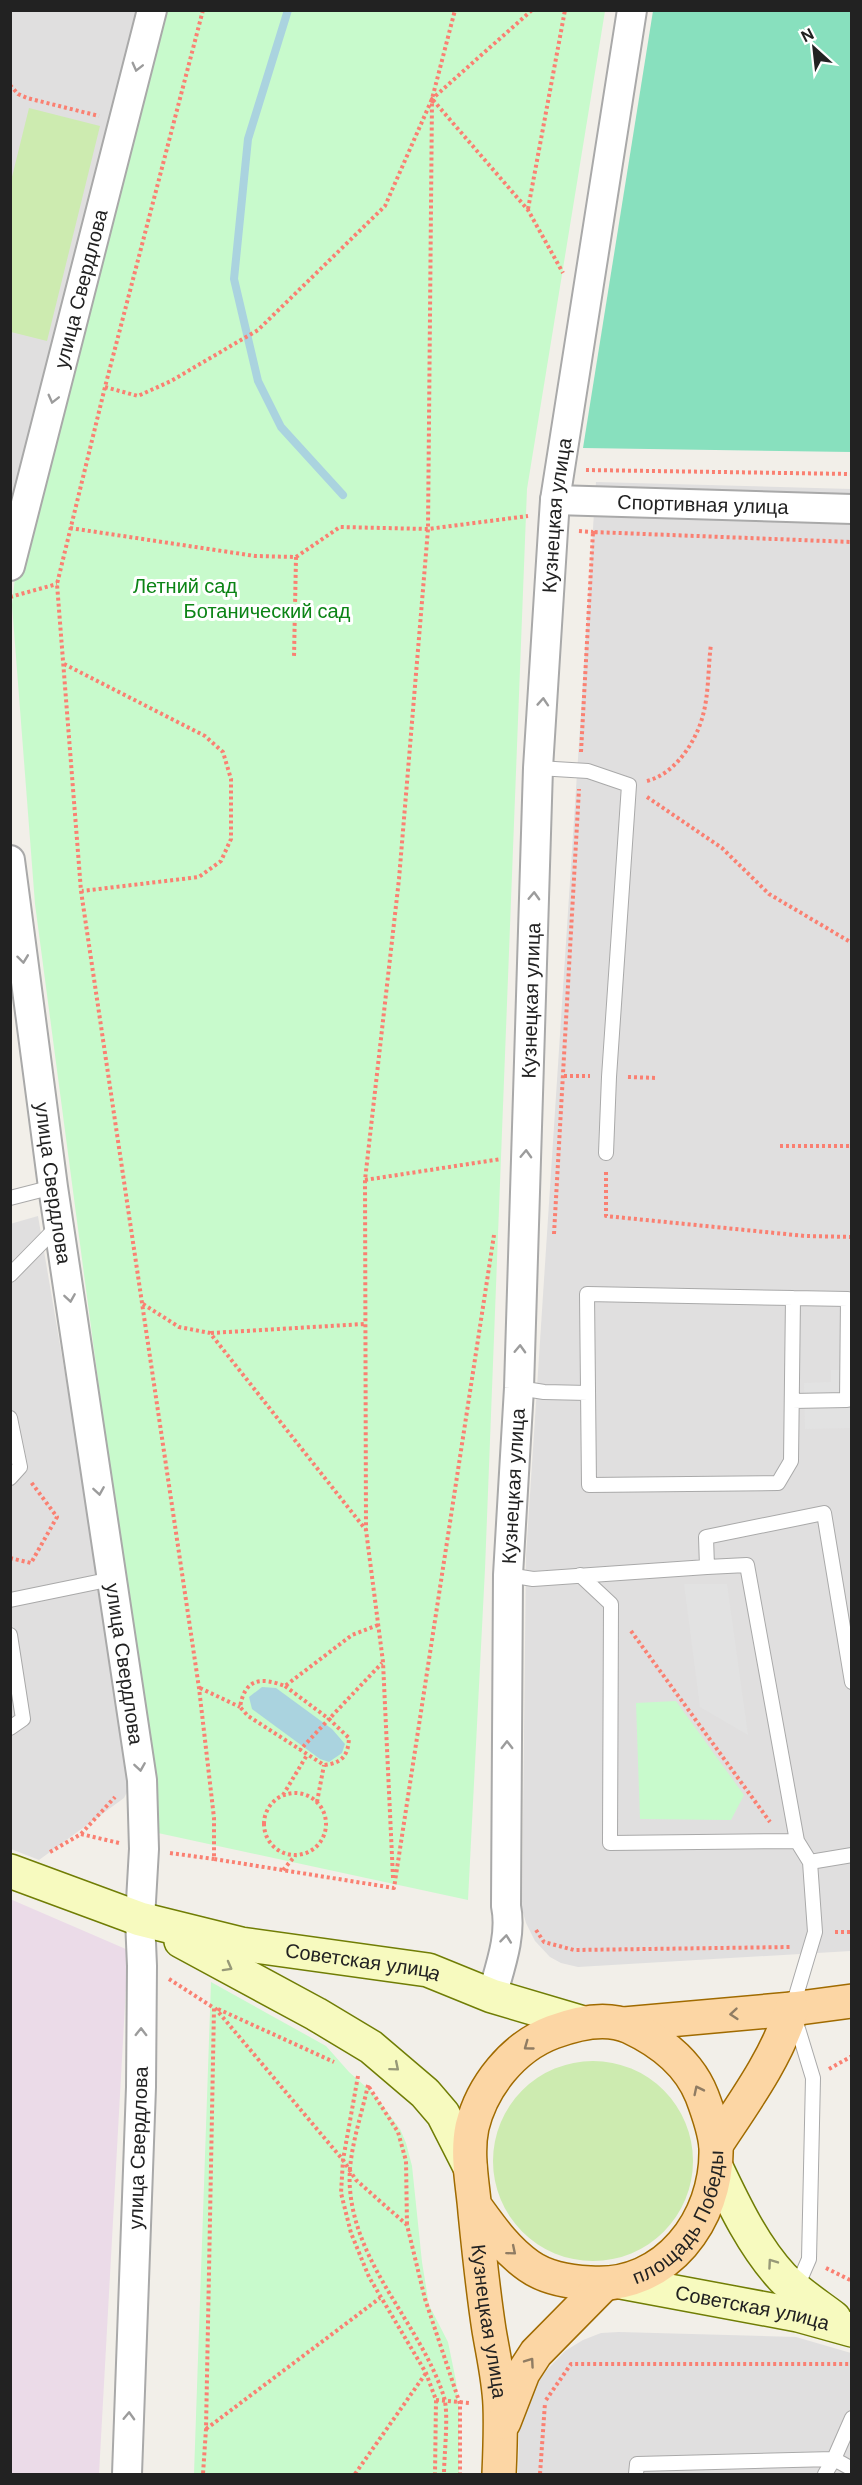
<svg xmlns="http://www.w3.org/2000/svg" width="862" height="2485" font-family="'DM Sans',sans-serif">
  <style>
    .residential { fill: #e0dfdf }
    .industrial { fill: #ebdbe8 }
    .grass { fill: #cdebb0 }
    .park { fill: #c8facc }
    .pitch { fill: #88e0be }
    .parking { fill: #e2e2e2 }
    .water { fill: #aad3df }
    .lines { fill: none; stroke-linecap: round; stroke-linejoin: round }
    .stream { stroke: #aad3df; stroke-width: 8 }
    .lane-casing { stroke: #a9a9a9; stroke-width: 16 }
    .street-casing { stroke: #a9a9a9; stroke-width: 32 }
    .secondary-casing { stroke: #707d05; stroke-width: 36 }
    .primary-casing { stroke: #a06b00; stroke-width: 36 }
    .path { stroke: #fa8072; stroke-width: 4; stroke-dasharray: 3 3; stroke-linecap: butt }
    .lane { stroke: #fff; stroke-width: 14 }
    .street { stroke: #fff; stroke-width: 28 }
    .secondary { stroke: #f7fabf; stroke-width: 33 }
    .primary { stroke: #fcd6a4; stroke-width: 33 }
    .oneway { stroke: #9c9c9c }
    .oneway2 { stroke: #979978 }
    .oneway3 { stroke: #8f7c63 }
    .labels { text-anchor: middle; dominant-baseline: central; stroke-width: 6; stroke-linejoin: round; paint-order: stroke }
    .street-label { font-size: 20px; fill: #222; stroke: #fff }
    .park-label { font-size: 20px; fill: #0c8416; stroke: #fff }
  </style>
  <rect width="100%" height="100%" fill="#f2efe9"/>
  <!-- residential -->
  <path class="residential" d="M11,11H140L11,508Z
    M596,482L851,489V1951L578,1967L561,1963L550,1957L535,1941L526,1923L522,1909L526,1556Z
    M38,1216L134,1778L124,1798L39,1860L11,1849L10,1224Z
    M619,2332L796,2337L851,2353V2474H518L519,2432L522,2415L531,2392L546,2371L565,2351L583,2340L601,2333Z"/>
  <!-- industrial -->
  <path class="industrial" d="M10,1899L128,1950L99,2474H11Z"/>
  <!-- grass -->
  <path class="grass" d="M29,108L100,126L47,341L11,332V181Z
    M493 2161a100 100 0 1 1 200 0a100 100 0 1 1-200 0Z"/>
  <!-- park -->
  <path class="park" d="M155,11H605L527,489L485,1569L468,1900L158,1833L35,904L12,605L17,560Z
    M676,1701L744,1795L731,1820L640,1819L636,1703Z
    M211,1982L326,2046L349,2072L374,2094L400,2129L406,2143L412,2166L422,2262L429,2305L448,2342L456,2381L459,2410V2474H194Z"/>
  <!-- pitch -->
  <path class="pitch" d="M653,11H851V452L583,448Z"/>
  <!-- parking -->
  <path class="parking" d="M831,1370H851V1428L805,1429L804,1383L831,1382Z
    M684,1584H727L748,1735L700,1707Z"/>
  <!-- water -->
  <path class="water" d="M262,1687L276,1688L332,1729L345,1744L342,1753L329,1762L320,1759L252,1709L249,1697Z"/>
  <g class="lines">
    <!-- stream -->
    <path class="stream" d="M288,10L248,139L234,279L258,381L281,427L343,495"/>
    <!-- lane casing -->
    <g class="lane-casing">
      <path id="lane" d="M538,768L588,771L629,785L609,1077L606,1153
        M10,1198L53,1187
        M10,1275L59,1225
        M587,1294L793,1298L791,1461L778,1483L589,1485Z
        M519,1388L544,1392L588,1393
        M792,1401L847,1400L848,1299L793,1298
        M10,1418L20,1467L10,1478
        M707,1567L747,1565L797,1841
        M508,1575L533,1579L707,1567L706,1537L824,1513L852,1682
        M580,1575L611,1604L610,1843L797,1841L810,1862
        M10,1600L112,1579
        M10,1635L23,1719L10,1728
        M796,2289L809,2259L813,2078L792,2009L815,1932L810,1862L852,1855
        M636,2474L637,2464L834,2459L852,2469
        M825,2474L834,2459L852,2418"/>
    </g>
    <!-- street casing -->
    <g class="street-casing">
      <g id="street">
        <path id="s1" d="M555,500L852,509"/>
        <path id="s2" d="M10,566L152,10"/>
        <path id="s3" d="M10,860L53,1187L142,1780L144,1849L140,1919L142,1966L141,2087L127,2474"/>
        <path id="s4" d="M492,1996C500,1967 512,1935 506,1906L508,1575L519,1388L538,768L553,530L555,500L632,10"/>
      </g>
    </g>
    <!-- secondary casing -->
    <g class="secondary-casing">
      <g id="secondary">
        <path id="s5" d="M10,1871L140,1919L241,1944L428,1970L492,1996L580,2022"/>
        <path d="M181,1941L316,2014L371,2047L425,2093L443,2114L470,2167"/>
        <path d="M716,2167C734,2205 754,2247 783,2278C798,2293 817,2305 834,2318"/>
        <path id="s6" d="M621,2282L798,2315L852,2330"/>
      </g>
    </g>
    <!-- primary casing -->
    <g class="primary-casing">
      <g id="primary">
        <path d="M624,2024L792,2009L852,2001"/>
        <path d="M716,2145C745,2101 776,2059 792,2009"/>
        <path id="s7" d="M475,2206C491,2228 506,2250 529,2266C546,2278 569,2282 590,2283C666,2289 718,2219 716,2148C715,2131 708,2112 702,2096C689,2063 662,2042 630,2027C606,2016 577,2023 553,2032C513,2047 482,2086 472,2127C466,2155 473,2185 475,2212C479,2252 483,2291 489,2330C493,2354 499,2380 500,2405C501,2428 500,2451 499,2474"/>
        <path d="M504,2422L523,2373L536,2353L604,2284"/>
      </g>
    </g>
    <!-- path -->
    <path class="path" d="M203,10L105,387L57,584L81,891L199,1688L214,1818V1859L394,1888L494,1235
      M10,85L18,94L27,98L99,116
      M433,100L528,210L563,273
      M528,209L565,10
      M105,387L138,396L171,381L258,330L385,206L432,99L455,10
      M586,470L852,474
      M70,528L255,556L296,557L294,657
      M579,531L593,532V529
      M296,557L340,527L428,529L528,516
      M10,597L57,584
      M64,664L205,736L223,752L231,779V839L221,861L199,877L82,891
      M581,752L593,532L852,542
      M647,781C675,774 696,742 703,715C709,693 708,667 711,644
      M647,797L722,848L769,894L852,943
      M564,1076H590
      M628,1077L657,1078
      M780,1146H852
      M606,1172V1216L805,1236L852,1237
      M365,1180L501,1159
      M554,1234L579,789
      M143,1304L179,1327L210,1333L366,1530
      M211,1333L364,1324
      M10,1558L31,1563L57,1517L31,1482
      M378,1625L352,1635L285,1686C261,1677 245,1678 240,1707L248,1716L324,1765C342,1763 348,1756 349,1738L329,1719L382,1663
      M631,1631L770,1822
      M285,1686L329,1719L300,1750
      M200,1688L240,1707
      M264 1824a31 31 0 1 1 62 0a31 31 0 1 1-62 0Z
      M283,1795L307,1755
      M317,1802L324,1765
      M81,1834L119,1843
      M50,1852L81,1834L115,1797
      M170,1853L214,1859
      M283,1870L295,1856
      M393,1878L383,1662L366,1530L365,1180L399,879L428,529L432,99L532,10
      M536,1930L544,1942L574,1950L791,1947
      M835,1932H852
      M169,1979L214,2008L206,2429L203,2474
      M215,2008L343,2160L356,2180L407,2225L425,2299L460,2404V2474
      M218,2009L334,2062
      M829,2069L852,2056
      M358,2076L343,2160L341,2193L351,2233L369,2277L426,2373L436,2400L435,2474
      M368,2085C361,2118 347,2155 350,2189C356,2267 421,2325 444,2397C449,2414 444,2455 444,2474
      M369,2087L398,2132L406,2161L407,2225
      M826,2268L852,2281
      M436,2400L470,2403
      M546,2400L571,2364H852
      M206,2429L380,2298
      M355,2474L426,2373
      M540,2474L545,2403"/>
    <!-- lane -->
    <use href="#lane" class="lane"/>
    <!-- street -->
    <use href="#street" class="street"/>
    <!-- secondary -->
    <use href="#secondary" class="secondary"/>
    <!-- primary -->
    <use href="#primary" class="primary"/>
  </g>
  <!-- one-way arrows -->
  <defs><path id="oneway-chevron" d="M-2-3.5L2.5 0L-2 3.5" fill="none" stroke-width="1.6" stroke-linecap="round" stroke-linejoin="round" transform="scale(1.5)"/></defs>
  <g class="oneway">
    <use href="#oneway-chevron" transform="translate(137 67) rotate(104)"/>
    <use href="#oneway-chevron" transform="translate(53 399) rotate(104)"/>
    <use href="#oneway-chevron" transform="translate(543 702) rotate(-86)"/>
    <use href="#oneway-chevron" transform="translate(534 896) rotate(-88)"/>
    <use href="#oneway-chevron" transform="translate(23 959) rotate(83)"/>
    <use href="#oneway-chevron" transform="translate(526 1154) rotate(-88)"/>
    <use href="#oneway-chevron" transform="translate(70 1298) rotate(81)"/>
    <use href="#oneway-chevron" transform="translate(520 1349) rotate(-88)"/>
    <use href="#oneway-chevron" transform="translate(99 1491) rotate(81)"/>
    <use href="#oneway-chevron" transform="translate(507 1745) rotate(-90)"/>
    <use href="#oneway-chevron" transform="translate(140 1767) rotate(81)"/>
    <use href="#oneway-chevron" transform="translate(506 1939) rotate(-84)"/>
    <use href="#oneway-chevron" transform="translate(141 2032) rotate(-89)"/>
    <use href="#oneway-chevron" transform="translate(129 2416) rotate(-88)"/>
  </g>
  <g class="oneway2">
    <use href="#oneway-chevron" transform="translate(228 1967) rotate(29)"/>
    <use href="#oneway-chevron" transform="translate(395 2067) rotate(40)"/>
    <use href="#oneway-chevron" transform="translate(772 2263) rotate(-125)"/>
  </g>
  <g class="oneway3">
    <use href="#oneway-chevron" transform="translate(734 2014) rotate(175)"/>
    <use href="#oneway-chevron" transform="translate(528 2046) rotate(144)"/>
    <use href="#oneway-chevron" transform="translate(698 2090) rotate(-116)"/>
    <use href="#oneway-chevron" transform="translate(512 2251) rotate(40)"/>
    <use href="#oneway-chevron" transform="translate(530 2362) rotate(-55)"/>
  </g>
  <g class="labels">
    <!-- street labels -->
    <g class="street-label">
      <text stroke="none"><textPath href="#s2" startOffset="286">улица Свердлова</textPath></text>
      <text stroke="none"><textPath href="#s1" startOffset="148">Спортивная улица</textPath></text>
      <text stroke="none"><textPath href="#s4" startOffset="1484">Кузнецкая улица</textPath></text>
      <text stroke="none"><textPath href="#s4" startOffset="998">Кузнецкая улица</textPath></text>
      <text stroke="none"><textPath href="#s3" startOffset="326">улица Свердлова</textPath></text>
      <text stroke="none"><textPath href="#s4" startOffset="512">Кузнецкая улица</textPath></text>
      <text stroke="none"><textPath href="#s3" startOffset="812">улица Свердлова</textPath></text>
      <text stroke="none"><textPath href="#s5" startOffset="366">Советская улица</textPath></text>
      <text transform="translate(138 2148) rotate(-88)">улица Свердлова</text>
      <text stroke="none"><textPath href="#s7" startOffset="270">площадь Победы</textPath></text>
      <text stroke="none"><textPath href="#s6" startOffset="134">Советская улица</textPath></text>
      <text stroke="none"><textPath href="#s7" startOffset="914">Кузнецкая улица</textPath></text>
    </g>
    <!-- park labels -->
    <g class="park-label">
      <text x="185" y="586">Летний сад</text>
      <text x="267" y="611">Ботанический сад</text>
    </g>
  </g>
  <!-- border -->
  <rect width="862" height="2485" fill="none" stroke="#222222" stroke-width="24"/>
  <!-- north arrow -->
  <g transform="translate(814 48) rotate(333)" stroke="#ffffff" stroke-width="4.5" paint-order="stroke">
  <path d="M0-4.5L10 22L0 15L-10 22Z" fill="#222222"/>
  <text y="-9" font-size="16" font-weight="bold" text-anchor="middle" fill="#222222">N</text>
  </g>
</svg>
